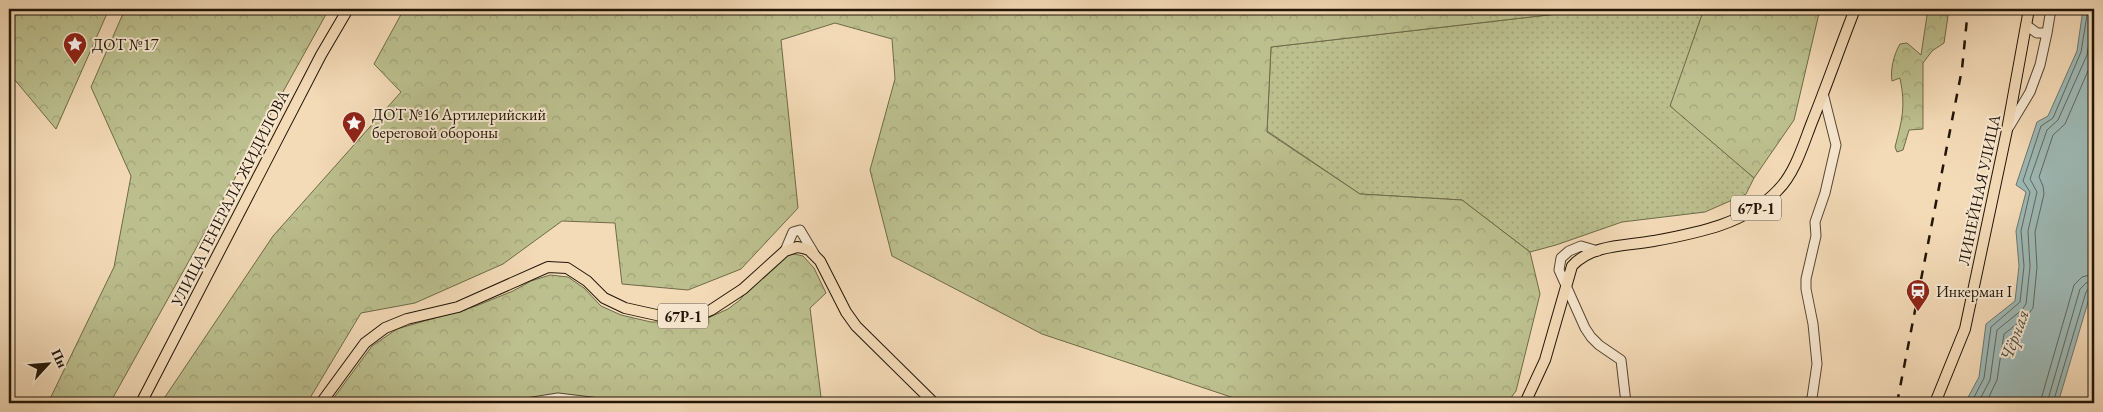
<svg xmlns="http://www.w3.org/2000/svg" width="2103" height="412" font-family="'EB Garamond',serif">
  <style>
    .grass { fill: url(#grass-dots); stroke: #6e6a4a }
    .forest { fill: url(#forest-crowns); stroke: #6e6a4a }
    .water { fill: #9eb9b6; stroke: #6c7770 }
    .lines { fill: none; stroke-linecap: round; stroke-linejoin: round }
    .shore { stroke: #60675e; stroke-width: 1 }
    .minor-casing { stroke: #564632; stroke-width: 11 }
    .major-casing { stroke: #211506; stroke-width: 12 }
    .minor { stroke: #f8e8d1; stroke-width: 9 }
    .major { stroke: #f4dbb8; stroke-width: 10 }
    .rail { stroke: #211506; stroke-width: 2.5; stroke-dasharray: 9 9; stroke-linecap: butt }
    .labels { text-anchor: middle; dominant-baseline: central; stroke-width: 4; stroke-linejoin: round; paint-order: stroke }
    .shield { fill: #f8e8d1; stroke: #625443; stroke-width: 1 }
    .shield-label { font-size: 15px; font-weight: bold; fill: #211506 }
    .poi-label { font-size: 16px; fill: #211506; stroke: #f8e8d1; text-anchor: start }
    .street-label { font-size: 16px; fill: #211506; stroke: #f8e8d1 }
    .water-label { font-size: 18px; font-style: italic; fill: #4d4e44; stroke: #f8e8d1 }
  </style>
  <defs>
    <pattern id="grass-dots" width="8" height="8" patternUnits="userSpaceOnUse" patternTransform="scale(1.25)"><rect width="8" height="8" fill="#bcc08e"/><path d="M2 2h.1M6 6h.1" fill="none" stroke="#a1a479" stroke-width="1.8" stroke-linecap="round"/></pattern>
    <pattern id="forest-crowns" width="20" height="18" patternUnits="userSpaceOnUse" patternTransform="scale(1.25)"><rect width="20" height="18" fill="#bcc08e"/><path d="M2 6a3 3 0 1 1 6 0M12 15a3 3 0 1 1 6 0" fill="none" stroke="#a1a479"/></pattern>
  </defs>
  <rect width="100%" height="100%" fill="#f4dbb8"/>
  <filter id="stains"><feTurbulence type="fractalNoise" baseFrequency=".004" numOctaves="4"/><feColorMatrix values="0 0 0 0 .2 0 0 0 0 .09 0 0 0 0 .02 0 0 0 .5 -.17"/></filter>
  <radialGradient id="worn" r=".72"><stop offset=".6" stop-color="#630" stop-opacity="0"/><stop offset="1" stop-color="#630" stop-opacity=".3"/></radialGradient>
  <!-- grass -->
  <path class="grass" d="M1600,9H1704L1671,106L1754,178L1746,194L1705,212L1622,222L1556,245L1530,252L1462,200L1360,194L1267,131L1271,47Z"/>
  <!-- forest -->
  <path class="forest" d="M9,9H109L56,129L9,73Z
    M125,9H329L110,403H48L114,267L131,176L91,87Z
    M404,9H1600L1271,47L1267,132L1360,194L1462,200L1530,252L1540,294L1516,391L1507,403H1249L1042,334L892,256L870,170L895,79L892,39L835,23L781,40L798,208L741,269L688,290L622,284L615,223L562,221L503,264L415,303L361,313L307,403H161L273,236L401,92L374,64Z
    M1704,9H1820L1794,120L1754,178L1670,106Z
    M1928,9H1949L1944,43L1932,51L1923,63V129L1909,130L1903,150L1897,152L1895,147C1902,120 1906,107 1900,78L1892,81C1890,70 1894,54 1900,44L1907,43L1921,55Z
    M794,254L803,256L814,268L826,293L810,308L821,397L812,403H614L593,398L549,395L512,403H330L372,346L397,329L476,306L513,291L531,281L550,275L568,277L584,288L601,306L621,315L651,322H699L728,309L740,300L751,286L784,256Z"/>
  <!-- water -->
  <path class="water" d="M2083,9H2094V293L2091,292L2058,403H1965L1979,377L1986,324L2015,301L2019,266L2016,231L2026,192L2016,185L2037,122L2048,116L2077,51Z"/>
  <g class="lines">
    <!-- shore -->
    <path class="shore" d="M1971,403L1984,378L1991,327L2020,302L2024,266L2021,231L2030,192L2023,181L2041,126L2053,118L2081,52L2088,9
      M1978,403L1990,380L1997,330L2022,310L2026,304L2030,267L2028,231L2037,192L2030,179L2047,130L2058,120L2087,55L2094,12
      M1986,403L1997,380L2004,334L2027,316L2033,308L2037,267L2035,232L2044,194L2043,186L2039,177L2053,135L2065,124L2094,57
      M2040,403L2074,285L2082,277L2094,274
      M2047,403L2080,289L2086,283L2094,281
      M2053,403L2086,292L2089,288H2094"/>
    <!-- minor casing -->
    <g class="minor-casing">
      <path id="minor" d="M2026,25L2037,33H2047L2051,9
        M2009,127L2030,92L2040,65L2047,33
        M785,251L793,232L800,230L815,255
        M1598,251L1581,246L1569,251L1561,258L1559,270L1585,328L1591,337L1599,345L1621,360L1626,403
        M527,403L558,398L599,403
        M1808,403L1812,398L1817,364L1813,324L1806,289V279L1816,236L1815,222L1825,193L1836,145L1823,93"/>
    </g>
    <!-- major casing -->
    <g class="major-casing">
      <path id="major" d="M141,403L321,55L348,9
        M321,403L365,343L385,328L407,319L458,307L548,267L567,268L587,281L604,298L625,308L661,316H697L711,310L743,289L785,251L797,247L803,248L809,250L820,261L846,312L856,326L934,403
        M1525,403L1545,360L1572,266C1592,244 1626,246 1654,241C1697,233 1746,224 1778,190C1795,173 1803,145 1812,122C1827,85 1840,47 1855,9
        M1935,403L1965,329L2007,130L2029,9"/>
    </g>
    <!-- minor -->
    <use href="#minor" class="minor"/>
    <!-- major -->
    <use href="#major" class="major"/>
    <!-- rail -->
    <path class="rail" d="M1897,403L1962,69L1968,9"/>
  </g>
  <!-- icons -->
  <defs>
    <g id="sight-pin" transform="scale(1.25)"><path d="M0 17L-7.5 6A9.5 9.5 0 1 1 7.5 6Z" fill="#8f2418" stroke="#f8e8d1"/><path d="M0-6L1.8-2.2L6-1.7L2.9 1.2L3.7 5.4L0 3.3L-3.7 5.4L-2.9 1.2L-6-1.7L-1.8-2.2Z" fill="#fff"/></g>
    <g id="station-pin" transform="scale(1.25)"><path d="M0 17L-7.5 6A9.5 9.5 0 1 1 7.5 6Z" fill="#8f2418" stroke="#f8e8d1"/><path d="M-3-6H3Q5-6 5-4V2Q5 4 3 4L4.5 6H3L1.5 4h-3L-3 6H-4.5L-3 4Q-5 4-5 2V-4Q-5-6-3-6ZM-3.5-4v3h7v-3ZM-3.5 1v1.5H-2V1ZM2 1v1.5H3.5V1Z" fill="#fff"/></g>
  </defs>
  <g fill-rule="evenodd">
    <use href="#sight-pin" x="75" y="44"/>
    <use href="#sight-pin" x="354" y="123"/>
    <use href="#station-pin" x="1918" y="291"/>
  </g>
  <g class="labels">
    <!-- shield labels -->
    <g class="shield">
      <rect x="1731" y="195.5" width="50" height="25" rx="4"/>
      <rect x="658" y="303.5" width="50" height="25" rx="4"/>
    </g>
    <g class="shield-label">
      <text x="1756" y="208">67Р-1</text>
      <text x="683" y="316">67Р-1</text>
    </g>
    <!-- poi labels -->
    <g class="poi-label">
      <text x="92" y="44">ДОТ №17</text>
      <text x="372" y="114">ДОТ №16 Артилерийский<tspan x="372" dy="18">береговой обороны</tspan></text>
      <text x="1936" y="291">Инкерман I</text>
    </g>
    <!-- street labels -->
    <g class="street-label">
      <text transform="translate(1979 190) rotate(-78)">ЛИНЕЙНАЯ УЛИЦА</text>
      <text transform="translate(230 198) rotate(-63)">УЛИЦА ГЕНЕРАЛА ЖИДИЛОВА</text>
    </g>
    <!-- water labels -->
    <g class="water-label">
      <text transform="translate(2014 335) rotate(-70)">Чёрная</text>
    </g>
  </g>
  <!-- margin -->
  <rect width="2103" height="412" fill="none" stroke="#f4dbb8" stroke-width="30"/>
  <rect x="10" y="10" width="2083" height="392" fill="none" stroke="#211506" stroke-width="2.5"/>
  <rect x="15" y="15" width="2073" height="382" fill="none" stroke="#211506"/>
  <!-- north arrow -->
  <g transform="translate(48 364) rotate(64)" stroke="#f8e8d1" stroke-width="4" paint-order="stroke">
  <path d="M0-4L9 19L0 12L-9 19Z" fill="#211506"/>
  <text y="-8" font-size="14" font-weight="bold" text-anchor="middle" fill="#211506">Пн</text>
  </g>
  <rect width="100%" height="100%" filter="url(#stains)"/>
  <rect width="100%" height="100%" fill="url(#worn)"/>
</svg>
